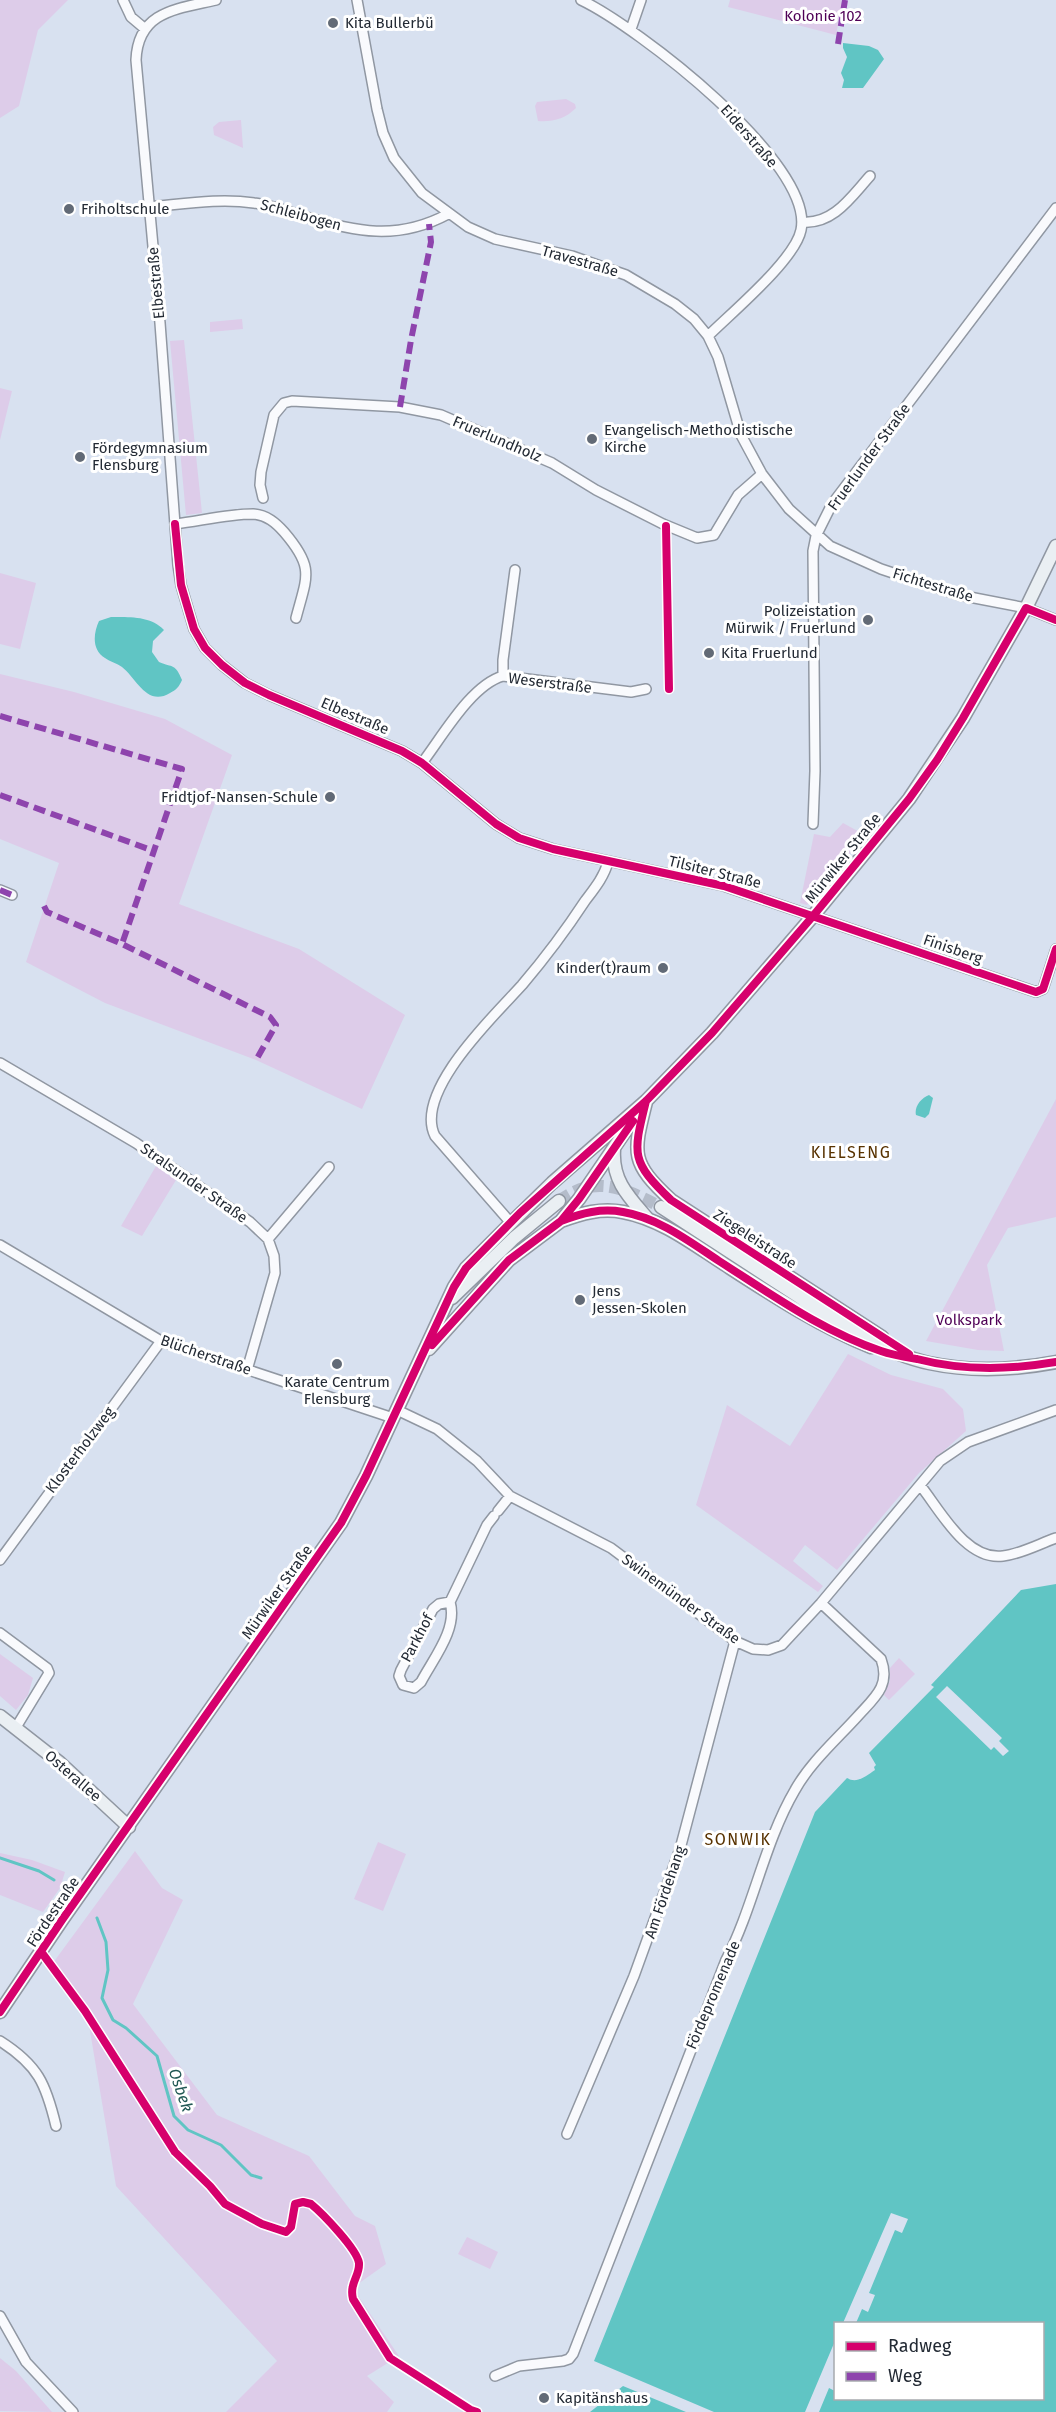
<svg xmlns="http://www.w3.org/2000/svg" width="1056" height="2412" font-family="'Fira Sans',sans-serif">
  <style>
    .green { fill: #ddcce9 }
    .water { fill: #60c5c4 }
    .pier { fill: #d8e1f0 }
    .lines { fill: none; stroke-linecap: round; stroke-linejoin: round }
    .stream { stroke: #60c5c4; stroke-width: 3 }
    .secondary-tunnel { stroke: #b4bcca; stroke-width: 12; stroke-dasharray: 12 6; stroke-linecap: butt }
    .street-casing { stroke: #9097a2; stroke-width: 12 }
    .secondary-casing { stroke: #9097a2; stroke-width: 15 }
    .street { stroke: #f9fafd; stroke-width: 9 }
    .secondary { stroke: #eaeff3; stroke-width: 12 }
    .quiet { stroke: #8e44ad; stroke-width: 6; stroke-dasharray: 12 6; stroke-linecap: butt }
    .cycleway-casing { stroke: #fff; stroke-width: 11 }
    .cycleway { stroke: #d6006c; stroke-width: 8 }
    .poi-dot { fill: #626a76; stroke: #fff; stroke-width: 2 }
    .labels { text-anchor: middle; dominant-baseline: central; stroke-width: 6; stroke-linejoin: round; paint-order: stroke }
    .park-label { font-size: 15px; fill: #4f0056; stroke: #fff }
    .poi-label { font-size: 15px; fill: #232a34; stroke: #fff; text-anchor: start }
    .street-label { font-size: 15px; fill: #232a34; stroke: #fff }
    .neighbourhood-label { font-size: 16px; letter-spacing: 1.5px; fill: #583200; stroke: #fff }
    .water-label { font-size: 16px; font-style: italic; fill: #225955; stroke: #fff }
  </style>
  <rect width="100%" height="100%" fill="#d8e1f0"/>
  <!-- green -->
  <path class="green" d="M0,0H68L38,30L19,106L0,118Z
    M730,0H841L842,5L836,35L728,7Z
    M566,99L575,104L576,108C565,119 553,122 538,121L535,106L537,102Z
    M241,120L243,148L214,135L213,127L219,122Z
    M242,319L243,329L210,332V322Z
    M184,340L202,513L186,515L170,341Z
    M0,388L12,391L0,440Z
    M0,573L36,583L20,649L0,644Z
    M0,674L74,692L165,719L232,755L179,904L299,949L405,1015L362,1109L256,1060L105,1003L26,962L59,863L0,839Z
    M843,823L865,835L807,905L800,903L814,834L830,837Z
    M1056,1099V1217L1008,1228L987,1265L1004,1351L978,1350L926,1341Z
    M156,1166L176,1180L142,1236L121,1226Z
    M848,1354L891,1375L943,1389L963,1409L966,1431L919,1473L837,1570L805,1545L793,1561L823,1586L818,1592L696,1505L727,1405L790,1446Z
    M0,1654L33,1678L28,1695L16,1710L0,1696Z
    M899,1658L915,1674L889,1700L884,1695L890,1681V1668Z
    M378,1842L406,1854L383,1911L354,1899Z
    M135,1851L162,1888L183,1900L133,2004L217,2115L309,2156L355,2216L375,2226L386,2264L358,2284L356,2293L399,2356L367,2376L394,2402L387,2412H226L277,2361L116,2186L89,2025L50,1967Z
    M0,1853L32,1860L65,1872L60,1888L43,1912L0,1895Z
    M467,2237L498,2252L490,2269L458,2254Z
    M0,2358L16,2371L52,2412L0,2411Z"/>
  <!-- water -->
  <path class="water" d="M843,43L869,46L878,50L884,59L863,88H842L844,80L841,73L847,57L843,48Z
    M111,617C130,617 151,616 164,630L153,641L152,652L159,662C173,668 175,663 182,680C179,687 176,690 170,693C147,707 137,679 122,667C117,663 110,662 105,658C92,650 93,634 99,621Z
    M929,1095L933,1098L929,1114L925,1118L916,1115C914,1107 921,1098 929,1095Z
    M1056,1584V2412H819L829,2388L835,2391L836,2398H1042V2324L856,2323L862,2309L868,2312L875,2295L869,2293L895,2230L902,2233L908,2219L891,2213L843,2323L836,2324L835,2341L805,2412H714L594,2361L815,1812L847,1778C857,1784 866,1776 875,1770L874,1767L876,1765L869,1753L934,1687L931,1685L1021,1590Z
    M623,2386L686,2412H590Z"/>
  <!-- pier -->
  <path class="pier" d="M947,1686L1002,1738L999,1741L1009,1751L1003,1756L994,1747L991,1750L936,1697Z"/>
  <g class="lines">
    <!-- stream -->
    <path class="stream" d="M0,1858L39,1871L54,1880
      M97,1918L106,1942L108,1970L102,1998L113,2020L126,2028L157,2056L174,2116L188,2130L221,2145L251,2175L261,2178"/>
    <!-- secondary-tunnel -->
    <path class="secondary-tunnel" d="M559,1201C595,1174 624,1188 661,1207"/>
    <!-- street casing -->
    <g class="street-casing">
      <path id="street" d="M123,0L131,17L144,28
        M216,0C177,9 138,11 136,60L160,323L178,565L181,585L194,629L205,648L222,665L245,683L269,695L402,751L422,763L496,824L519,838L553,849L724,886L1036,992L1043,989L1056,949
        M357,0L377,109L383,133L394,158L422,193L468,227L495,239L572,256L626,275L675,304L694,319L708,336L718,357L741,435L762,474L789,509L830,546L881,569L959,595L1026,608L1056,620
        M581,0C636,26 815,163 801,230C795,260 731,313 708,336
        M631,29L641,0
        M149,207C184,204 219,198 254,203C271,205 287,211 303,216C355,232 398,241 448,214
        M802,222C833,225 851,197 870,176
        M263,498L260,485L261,472L274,415L284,403L292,401L400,407L441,415L552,463L596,490L663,524L697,538L714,535L738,495L762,474
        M175,524C200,521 228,514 253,514C267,515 276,523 284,532C315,568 307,576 296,618
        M503,676V660L515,570
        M422,763C442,737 471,685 503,676L631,692L646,689
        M813,824L815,771L813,551L816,536L832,504L1056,208
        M0,890L12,895
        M0,1063L136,1143L250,1222L268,1239L274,1256L275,1273L247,1370
        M511,1223L435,1136C413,1092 495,1015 522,985C545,958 566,930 585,901C594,889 604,877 608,862
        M268,1239L329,1167
        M0,1245L161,1341L393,1418
        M397,1410L437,1429L477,1461L510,1496L611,1548L735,1641L753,1649L768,1650L782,1645L821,1603L940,1461L968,1442L1056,1410
        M920,1485C940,1510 966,1561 1003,1556C1021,1554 1039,1544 1056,1538
        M498,1511L510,1496
        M0,1560L161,1341
        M450,1602L439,1604L433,1609L401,1670L399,1676L403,1685L414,1688L421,1682C433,1659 458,1629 450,1602L487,1525L494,1516
        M0,1633L47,1668L49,1673L15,1729
        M0,2041C38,2065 46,2084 56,2126
        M567,2134L634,1976L680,1849L735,1641
        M0,2316L26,2362L73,2412
        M495,2376L519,2366L563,2361L569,2359L573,2354L726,1960C754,1906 764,1843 795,1790C810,1763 836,1740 857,1717C874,1698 891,1686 881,1659L821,1603"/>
    </g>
    <!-- secondary casing -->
    <g class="secondary-casing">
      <path id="secondary" d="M646,1102C633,1154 630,1162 671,1200L882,1337
        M614,1150C612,1180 628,1196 647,1218
        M661,1207C703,1234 745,1262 787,1289C829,1316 880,1353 929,1363C971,1372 1014,1370 1056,1362
        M561,1221C582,1213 601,1208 623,1212C661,1219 693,1244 724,1264C772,1295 819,1326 871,1347
        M452,1298L514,1238L559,1201
        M429,1349L509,1260L561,1221L579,1199L635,1117
        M0,1716L60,1763L129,1827
        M0,2012L62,1920L341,1523L366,1476L454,1287L466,1268L511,1223L552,1183L646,1101L712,1033L813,916L909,799L963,718L1026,608L1056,546"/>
    </g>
    <!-- street -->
    <use href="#street" class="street"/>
    <!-- secondary -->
    <use href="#secondary" class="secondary"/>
    <!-- quiet -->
    <path class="quiet" d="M838,44L845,0
      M400,407L411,340L431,242L429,224
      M0,716L182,769L122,944
      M0,795L154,851
      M0,890L12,895
      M44,906L47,912L122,944L270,1017L276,1025L256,1060"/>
    <!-- cycleway casing -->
    <g class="cycleway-casing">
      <path id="cycleway" d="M175,524L181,585L194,629L205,648L222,665L245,683L269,695L402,751L422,763L496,824L519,838L553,849L724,886L1036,992L1043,989L1056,949
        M666,526L669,689
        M646,1101C633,1154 630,1161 671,1200L909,1354
        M561,1221C582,1213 601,1208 623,1212C659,1218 690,1242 719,1261C771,1294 822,1331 881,1351C892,1355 905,1357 917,1359C963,1371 1009,1370 1056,1362
        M432,1345L509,1260L561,1221L579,1199L633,1121
        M42,1953L85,2011L175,2152L210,2186L225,2204L262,2224L286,2232L291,2227L295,2204L303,2202L311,2204C322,2213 357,2249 359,2263C360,2276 349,2283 353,2299L390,2358L471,2410L477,2412
        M0,2012L62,1920L341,1523L366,1476L454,1287L466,1268L520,1213L646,1101L712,1033L813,916L909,799L937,760L963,718L1026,608L1056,620"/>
    </g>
    <!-- cycleway -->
    <use href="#cycleway" class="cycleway"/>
  </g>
  <!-- markers -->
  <g class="poi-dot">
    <circle cx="333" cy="23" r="6"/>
    <circle cx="69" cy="209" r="6"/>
    <circle cx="592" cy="439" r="6"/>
    <circle cx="80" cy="457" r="6"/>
    <circle cx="868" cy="620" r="6"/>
    <circle cx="709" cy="653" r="6"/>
    <circle cx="330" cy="797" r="6"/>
    <circle cx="663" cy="968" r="6"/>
    <circle cx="580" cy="1300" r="6"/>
    <circle cx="337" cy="1364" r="6"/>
    <circle cx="544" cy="2398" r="6"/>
  </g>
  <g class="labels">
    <!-- park labels -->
    <g class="park-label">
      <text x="823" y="16">Kolonie 102</text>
      <text x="969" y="1320">Volkspark</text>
    </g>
    <!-- poi labels -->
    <g class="poi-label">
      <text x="345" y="23">Kita Bullerbü</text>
      <text x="81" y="209">Friholtschule</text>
      <text x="604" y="430">Evangelisch-Methodistische<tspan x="604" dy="17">Kirche</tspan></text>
      <text x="92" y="448">Fördegymnasium<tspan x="92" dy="17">Flensburg</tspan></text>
      <text x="856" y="611" text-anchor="end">Polizeistation<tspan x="856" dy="17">Mürwik / Fruerlund</tspan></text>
      <text x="721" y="653">Kita Fruerlund</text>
      <text x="318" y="797" text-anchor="end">Fridtjof-Nansen-Schule</text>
      <text x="651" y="968" text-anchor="end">Kinder(t)raum</text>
      <text x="592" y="1291">Jens<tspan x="592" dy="17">Jessen-Skolen</tspan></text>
      <text x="337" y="1382" text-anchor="middle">Karate Centrum<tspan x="337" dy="17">Flensburg</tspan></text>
      <text x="556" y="2398">Kapitänshaus</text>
    </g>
    <!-- street labels -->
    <g class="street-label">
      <text transform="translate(749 136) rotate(49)">Eiderstraße</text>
      <text transform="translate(301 215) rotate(15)">Schleibogen</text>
      <text transform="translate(580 261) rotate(16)">Travestraße</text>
      <text transform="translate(156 283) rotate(-95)">Elbestraße</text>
      <text transform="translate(497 439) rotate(23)">Fruerlundholz</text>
      <text transform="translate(869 457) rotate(-54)">Fruerlunder Straße</text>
      <text transform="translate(933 585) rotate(17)">Fichtestraße</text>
      <text transform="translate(550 683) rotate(7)">Weserstraße</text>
      <text transform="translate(355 716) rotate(23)">Elbestraße</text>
      <text transform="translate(843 858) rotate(-51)">Mürwiker Straße</text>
      <text transform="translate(715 872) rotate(14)">Tilsiter Straße</text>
      <text transform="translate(953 949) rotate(19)">Finisberg</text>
      <text transform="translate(194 1183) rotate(35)">Stralsunder Straße</text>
      <text transform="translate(755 1239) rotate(33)">Ziegeleistraße</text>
      <text transform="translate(206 1355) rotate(19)">Blücherstraße</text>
      <text transform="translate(80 1450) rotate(-53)">Klosterholzweg</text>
      <text transform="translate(277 1592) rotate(-55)">Mürwiker Straße</text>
      <text transform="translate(681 1599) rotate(36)">Swinemünder Straße</text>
      <text transform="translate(417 1638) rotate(-62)">Parkhof</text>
      <text transform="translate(73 1776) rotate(41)">Osterallee</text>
      <text transform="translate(665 1892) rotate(-71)">Am Fördehang</text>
      <text transform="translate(53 1912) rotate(-56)">Fördestraße</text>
      <text transform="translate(713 1995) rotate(-67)">Fördepromenade</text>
    </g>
    <!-- neighbourhood labels -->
    <g class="neighbourhood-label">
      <text x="851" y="1152">KIELSENG</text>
      <text x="738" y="1839">SONWIK</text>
    </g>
    <!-- water labels -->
    <g class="water-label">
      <text transform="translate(181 2090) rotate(71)">Osbek</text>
    </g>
  </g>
  <!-- legend -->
  <rect x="834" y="2322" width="210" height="78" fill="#ffffff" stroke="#a7aaae" stroke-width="1.5"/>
  <rect x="846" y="2342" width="30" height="9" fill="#d6006c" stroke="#a7aaae" stroke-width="1.5"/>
  <text x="888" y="2352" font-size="18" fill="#232a34">Radweg</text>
  <rect x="846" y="2372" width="30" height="9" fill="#8e44ad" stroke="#a7aaae" stroke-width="1.5"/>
  <text x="888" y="2382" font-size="18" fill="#232a34">Weg</text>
</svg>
